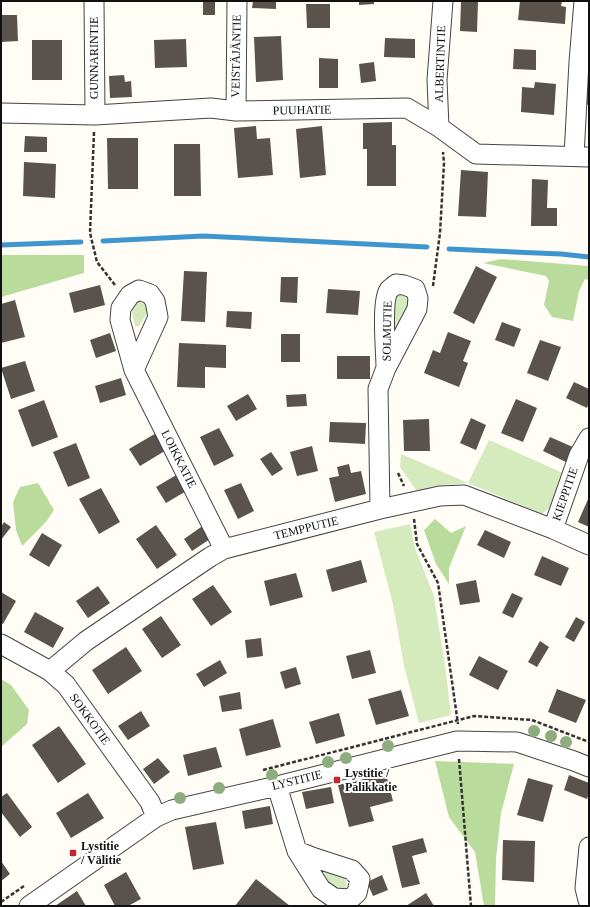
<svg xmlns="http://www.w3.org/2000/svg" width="590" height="907" font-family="'Times New Roman',serif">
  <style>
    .green { fill: #d5ebbd }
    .forest { fill: #b9dc9c }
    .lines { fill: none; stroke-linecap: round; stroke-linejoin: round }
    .stream { stroke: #3f96cf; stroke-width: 5 }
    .building { fill: #5a524d }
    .minor-casing { stroke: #444; stroke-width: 21 }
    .path { stroke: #333; stroke-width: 2.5; stroke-dasharray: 4 2; stroke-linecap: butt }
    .minor { stroke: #fff; stroke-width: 19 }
    .tree { fill: #8dad7f }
    .poi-dot { fill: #c4262e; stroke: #fff; stroke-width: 1.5 }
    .labels { text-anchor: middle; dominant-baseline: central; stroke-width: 4; stroke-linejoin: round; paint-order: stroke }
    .street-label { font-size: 12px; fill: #111; stroke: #fff }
    .poi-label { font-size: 12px; font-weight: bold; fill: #111; stroke: #fff; text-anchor: start }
  </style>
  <rect width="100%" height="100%" fill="#fffdf5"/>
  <!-- green -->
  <path class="green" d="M393,292L415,298L390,354Z
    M137,299L144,300C152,311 145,316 139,326H135L131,308Z
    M489,440L563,473L550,507L542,514L468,483L446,485L418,493L400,467L401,454L468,483Z
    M410,524L415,548L434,596L446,672L451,715L419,723L404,666L393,604L374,532Z
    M322,872L336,873L345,878L347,886L344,891L338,892L322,877Z"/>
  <!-- forest -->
  <path class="forest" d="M1,255H84V273L1,297Z
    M501,259L589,266V280L585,279L579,291L573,321L552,317L544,305L549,281L546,276L483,263Z
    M38,483L54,510L46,522L22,546L16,530L13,502L20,487Z
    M435,519L451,533L466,526L449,568V584L436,564L424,530Z
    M1,679L11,685L29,710L27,724L1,747Z
    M435,761L514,764L501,813L496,858L495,906H484L475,852L449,817Z"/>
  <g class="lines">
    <!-- stream -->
    <path class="stream" d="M103,241L203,236L427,247
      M1,245L81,242
      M449,249L561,254L589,257"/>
  </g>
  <!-- building -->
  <path class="building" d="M203,1H215V15H203Z
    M253,1H276V9L252,8Z
    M359,1H374V4L359,5Z
    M461,1H478L477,32L460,31Z
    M520,1H562L561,6L566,7L565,24L518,20Z
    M306,4H330V28H307Z
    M1,15H17L18,41L1,42Z
    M281,36L283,80L256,82L254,37Z
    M385,38L415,39V58L384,57Z
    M186,39L187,67L155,68L154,40Z
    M32,40H62V80H32Z
    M514,49L536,50V70L513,69Z
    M319,58L338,59V88H319Z
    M374,62L376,81L361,83L359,64Z
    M124,75L125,82L131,81L132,97L110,98L109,76Z
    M535,82L556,84L554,115L521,112L522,87L534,88Z
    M585,86L589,87V105L582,104Z
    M392,122V145H396V186H367V149H363V123Z
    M256,126L257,139L270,138L273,175L238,178L234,128Z
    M322,126L326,175L300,178L296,129Z
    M25,136L47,137V152H24Z
    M107,138H138V189H108Z
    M174,144H200L201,196H174Z
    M24,162L56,164L55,198L23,196Z
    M461,170L488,172L486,217L458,216Z
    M532,179L548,180L547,208H557V226H531Z
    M476,266L497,277L474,324L453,313Z
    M184,271L207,272L205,322L181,321Z
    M281,277H298L297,303L280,302Z
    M100,285L105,305L74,313L69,293Z
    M328,289L360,291L358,315L326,313Z
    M15,300L25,337L1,343V304Z
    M227,311L252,312L251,329L226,327Z
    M502,322L521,329L514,347L495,340Z
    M448,332L471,341L463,361L468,363L459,387L424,373L433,350L440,353Z
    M110,333L116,351L96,358L90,340Z
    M281,334H300V362H281Z
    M540,340L561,347L548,381L527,373Z
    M179,343L226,345V368L205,367V388L177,387Z
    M337,356H370V379H337Z
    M25,361L35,391L11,399L1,368Z
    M121,378L126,395L100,403L95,386Z
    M574,382L589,389V402L587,408L566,398Z
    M248,394L257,409L236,421L227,406Z
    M306,394L307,406L287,407L286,395Z
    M516,399L537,408L523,442L501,433Z
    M44,400L58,437L32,447L18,410Z
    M471,418L486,425L476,450L460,443Z
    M429,419L430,451H404L403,420Z
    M330,422L366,423L365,444L329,442Z
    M219,428L234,456L214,466L200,437Z
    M158,432L168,449L140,466L129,449Z
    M550,437L575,448L568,463L543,451Z
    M76,443L90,478L68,487L53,452Z
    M312,446L318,471L297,476L290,452Z
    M271,452L283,469L272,476L260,459Z
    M349,464L351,473L361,471L366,494L335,502L329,478L339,476L337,467Z
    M178,474L188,490L166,503L156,487Z
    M241,483L254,511L238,519L224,490Z
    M101,488L120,522L99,534L79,499Z
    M589,497V527L578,522Z
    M4,522L11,527L1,540V527Z
    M156,525L177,555L157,569L136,539Z
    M204,525L213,537L192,551L184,539Z
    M485,530L511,542L504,558L477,545Z
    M42,533L62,545L49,567L29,555Z
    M542,556L569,568L561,586L534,575Z
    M361,560L367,582L332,592L326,570Z
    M296,573L303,597L270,606L264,581Z
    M476,580L480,602L460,605L456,584Z
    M213,585L232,612L211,626L192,599Z
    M98,586L110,603L88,618L76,601Z
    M1,592L16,601L3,624L1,623Z
    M512,593L523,598L513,618L502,613Z
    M35,612L64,628L53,648L24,632Z
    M161,616L181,645L162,658L142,629Z
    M576,617L585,622L574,642L565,637Z
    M261,638L263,656L247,658L245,640Z
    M540,641L549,647L537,667L528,662Z
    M126,647L142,671L108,694L92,670Z
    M370,650L376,673L352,679L346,656Z
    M479,656L508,671L498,690L469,675Z
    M220,660L227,673L204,687L196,674Z
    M296,667L301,684L285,689L280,672Z
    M557,689L586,700L576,723L548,712Z
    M401,690L409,716L376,725L368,699Z
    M240,692L242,709L222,712L219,696Z
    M141,711L150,726L128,740L118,726Z
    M339,713L345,736L316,744L309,722Z
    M273,719L281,747L246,756L239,729Z
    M59,726L86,764L58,783L32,745Z
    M216,747L222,767L188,776L183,755Z
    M158,758L170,772L154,784L143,769Z
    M386,774L393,801L370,807L374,821L349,827L338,785Z
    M569,775L589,783V793L587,799L564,790Z
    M528,778L553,785L543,822L517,815Z
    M331,787L334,803L306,809L302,792Z
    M7,793L32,827L20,837L1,812V797Z
    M88,793L104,818L71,838L56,813Z
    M270,806L273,824L245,829L242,811Z
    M216,822L224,864L193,870L185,827Z
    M423,838L427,852L412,856L420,884L402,888L392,846Z
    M503,840L535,841L534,882L502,880Z
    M1,861L10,874L1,881Z
    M126,872L141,899L128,906H115L104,885Z
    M382,875L388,890L373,896L367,882Z
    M256,879L290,906H235Z
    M77,891L86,906H55Z
    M426,893L434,906H406Z"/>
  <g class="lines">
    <!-- minor casing -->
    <g class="minor-casing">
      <path id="minor" d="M94,1L95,115
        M236,111L237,1
        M1,113L95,115L211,108L236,111L407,108L439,127L476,154L589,157
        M439,127L437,80L443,1
        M574,156L579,62L584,1
        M134,370L158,317L155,301L150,294L139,290L130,295L121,308L120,320L134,370L224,549
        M380,509L378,389L386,368L417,309L418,298L415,289L404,285L396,284C394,286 391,288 389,290C381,301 386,353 386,368
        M553,529L579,455L589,438
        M1,644L50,671L66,685L150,802L156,817
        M50,671L86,641L210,557L224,549L380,509L440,496L464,495L553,529L589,545
        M277,786L297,851L321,889L334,898L350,899L357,893L360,879L352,870L315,858L297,851
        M589,847L585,888L588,900L589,901
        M29,906L156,817L172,810L277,786L457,741L517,742L574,761L589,767"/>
    </g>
    <!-- path -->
    <path class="path" d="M94,132L90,233L97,262L115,285
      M433,286L440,233L444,163L443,152
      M398,473L404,486
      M414,519L417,544L438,583L458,724
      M459,759L471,906
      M263,770L474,716L532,720L589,742
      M1,902L24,886"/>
    <!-- minor -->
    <use href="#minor" class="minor"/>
  </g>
  <!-- trees -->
  <g class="tree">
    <circle cx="534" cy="731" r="6"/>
    <circle cx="551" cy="736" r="6"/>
    <circle cx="566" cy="742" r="6"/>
    <circle cx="388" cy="746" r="6"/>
    <circle cx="346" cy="758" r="6"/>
    <circle cx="328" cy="762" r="6"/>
    <circle cx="272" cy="775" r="6"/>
    <circle cx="219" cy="788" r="6"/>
    <circle cx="180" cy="798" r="6"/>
  </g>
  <!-- markers -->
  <g class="poi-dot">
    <rect x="333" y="776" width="8" height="8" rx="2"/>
    <rect x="69" y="849" width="8" height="8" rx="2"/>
  </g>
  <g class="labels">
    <!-- street labels -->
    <g class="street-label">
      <text transform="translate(236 56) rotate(-89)">VEISTÄJÄNTIE</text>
      <text transform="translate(94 58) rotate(-90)">GUNNARINTIE</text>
      <text transform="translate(440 64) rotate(-88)">ALBERTINTIE</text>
      <text transform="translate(302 110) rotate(-1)">PUUHATIE</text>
      <text transform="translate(387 331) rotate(-89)">SOLMUTIE</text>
      <text transform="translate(179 459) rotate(63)">LOIKKATIE</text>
      <text transform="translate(565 494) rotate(-71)">KIEPPITIE</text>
      <text transform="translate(306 528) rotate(-14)">TEMPPUTIE</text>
      <text transform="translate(90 719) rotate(54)">SOKKOTIE</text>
      <text transform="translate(297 780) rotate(-14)">LYSTITIE</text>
    </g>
    <!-- poi labels -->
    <g class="poi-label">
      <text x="345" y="773">Lystitie /<tspan x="345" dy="14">Palikkatie</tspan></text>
      <text x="81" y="846">Lystitie<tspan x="81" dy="14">/ Välitie</tspan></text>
    </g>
  </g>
  <!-- border -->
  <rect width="590" height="907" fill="none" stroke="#111111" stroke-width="4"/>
</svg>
